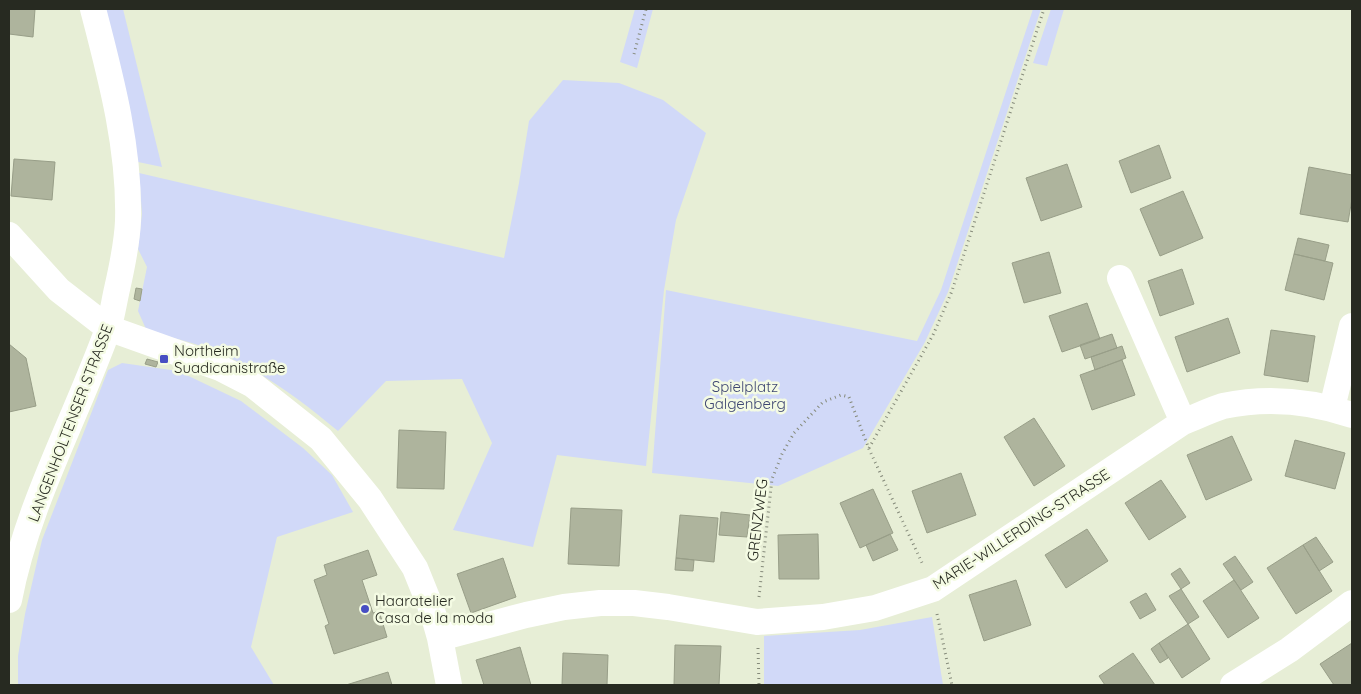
<svg xmlns="http://www.w3.org/2000/svg" width="1361" height="694" font-family="Quicksand,sans-serif">
  <style>
    .green { fill: #d1d9f8 }
    .building { fill: #aeb49d; stroke: #989e88 }
    .lines { fill: none; stroke-linecap: round; stroke-linejoin: round }
    .path { stroke: #858a7a; stroke-width: 3; stroke-dasharray: 1 4; stroke-linecap: butt }
    .minor { stroke: #fff; stroke-width: 26 }
    .poi-dot { fill: #474ec3; stroke: #f4fbe3; stroke-width: 2 }
    .labels { text-anchor: middle; dominant-baseline: central; stroke-width: 5; stroke-linejoin: round; paint-order: stroke }
    .poi-label { font-size: 15px; fill: #272a21; stroke: #f4fbe3; text-anchor: start }
    .park-label { font-size: 15px; fill: #3f4773; stroke: #f4fbe3 }
    .street-label { font-size: 15px; fill: #272a21; stroke: #f4fbe3 }
  </style>
  <rect width="100%" height="100%" fill="#e7eed6"/>
  <!-- green -->
  <path class="green" d="M105,9H123L162,167L138,162L129,104Z
    M635,9H653L637,68L620,62Z
    M1033,9H1041L948,292L925,342L863,448L778,486L652,473L666,290L917,341L941,290Z
    M1051,9H1064L1047,66L1033,63Z
    M563,80L619,83L663,100L706,133L676,220L664,290L646,466L557,455L533,547L453,530L492,443L462,379L386,381L338,431C297,397 253,364 201,346C183,340 164,336 146,329L138,311L147,267L138,249L142,214L139,173L504,258L519,183L529,121Z
    M122,363L178,371L241,401L303,448L332,475L353,512L277,537L251,647L274,685H18V656L25,614L42,540L108,370Z
    M932,617L943,685H764V636L860,630Z"/>
  <!-- building -->
  <path class="building" d="M9,9H35L33,37L9,34Z
    M1159,145L1171,178L1131,193L1119,161Z
    M14,159L55,162L52,200L11,196Z
    M1067,164L1082,207L1041,221L1026,178Z
    M1309,167L1352,175V199L1348,222L1300,214Z
    M1183,191L1203,238L1160,256L1140,209Z
    M1298,238L1329,245L1325,261L1294,254Z
    M1049,252L1061,293L1024,303L1012,263Z
    M1294,254L1333,263L1324,300L1285,290Z
    M1182,269L1194,304L1160,316L1148,281Z
    M136,288L142,289L140,301L134,299Z
    M1087,303L1100,339L1062,352L1049,316Z
    M1228,318L1240,353L1187,372L1175,337Z
    M1271,330L1315,336L1308,382L1264,375Z
    M1112,334L1117,348L1085,359L1080,345Z
    M9,344L26,358L36,406L9,412Z
    M1122,346L1126,358L1095,370L1091,357Z
    M147,359L158,362L156,367L145,364Z
    M1122,360L1135,395L1092,410L1080,375Z
    M1034,418L1065,466L1034,486L1004,437Z
    M399,430L446,432L444,489L397,488Z
    M1232,436L1252,480L1206,500L1187,455Z
    M1295,440L1345,453L1335,489L1285,476Z
    M961,473L976,515L927,533L912,491Z
    M1161,480L1186,517L1149,540L1125,503Z
    M873,489L893,533L860,548L840,503Z
    M571,508L622,510L619,566L568,564Z
    M721,512L750,515L747,537L719,535Z
    M680,515L718,518L714,562L676,558Z
    M1087,529L1108,561L1066,588L1045,555Z
    M818,534L819,579H779L778,535Z
    M890,534L898,550L873,561L866,545Z
    M1316,537L1333,562L1319,571L1303,545Z
    M1303,545L1332,591L1296,614L1267,568Z
    M368,550L377,575L362,580L373,613L379,611L387,637L334,654L325,626L329,624L314,580L327,575L324,565Z
    M1235,556L1253,582L1241,590L1223,564Z
    M503,558L516,597L471,613L457,574Z
    M676,558L694,560L693,571L675,570Z
    M1180,568L1190,583L1181,589L1171,574Z
    M1016,580L1031,625L984,641L969,595Z
    M1234,580L1259,618L1228,638L1203,601Z
    M1181,589L1199,617L1188,624L1169,596Z
    M1146,593L1156,610L1140,619L1130,602Z
    M1188,624L1210,659L1182,678L1159,643Z
    M1159,643L1168,658L1160,663L1151,649Z
    M1352,643V685H1334L1320,664Z
    M675,645L721,646L719,685H674Z
    M520,647L531,685H484L476,660Z
    M563,653L608,655L607,685H562Z
    M1133,653L1155,685H1105L1099,676Z
    M388,672L392,685H346Z"/>
  <g class="lines">
    <!-- path -->
    <path class="path" d="M634,54L646,9
      M869,448L933,335L952,291L1044,9
      M759,597L772,479L782,454L794,433L823,402L841,395L849,397L869,449L923,565
      M937,614L952,685
      M758,648L759,685"/>
    <!-- minor -->
    <path class="minor" d="M9,235L59,290L108,328L220,368L253,385L321,439L370,499L415,568L432,610L440,638L449,685
      M1120,278L1183,422
      M1332,408L1352,326
      M9,600C27,505 75,420 108,329C112,317 114,302 117,289C122,267 127,244 128,221C130,149 111,78 93,9
      M440,638L526,615L564,607L600,603H634L668,607L757,622L823,617L875,608L933,589L1183,422C1196,417 1210,410 1223,406C1266,397 1311,401 1352,415
      M1233,685L1289,650L1352,603"/>
  </g>
  <!-- markers -->
  <g class="poi-dot">
    <rect x="159" y="354" width="10" height="10" rx="2.5"/>
    <circle cx="365" cy="609" r="5"/>
  </g>
  <g class="labels">
    <!-- poi labels -->
    <g class="poi-label">
      <text x="174" y="350">Northeim<tspan x="174" dy="17">Suadicanistraße</tspan></text>
      <text x="375" y="600">Haaratelier<tspan x="375" dy="17">Casa de la moda</tspan></text>
    </g>
    <!-- park labels -->
    <g class="park-label">
      <text x="745" y="386">Spielplatz<tspan x="745" dy="17">Galgenberg</tspan></text>
    </g>
    <!-- street labels -->
    <g class="street-label">
      <text transform="translate(70 423) rotate(-69)">LANGENHOLTENSER STRASSE</text>
      <text transform="translate(757 520) rotate(-83)">GRENZWEG</text>
      <text transform="translate(1021 529) rotate(-33)">MARIE-WILLERDING-STRASSE</text>
    </g>
  </g>
  <!-- border -->
  <rect width="1361" height="694" fill="none" stroke="#272a21" stroke-width="20"/>
</svg>
